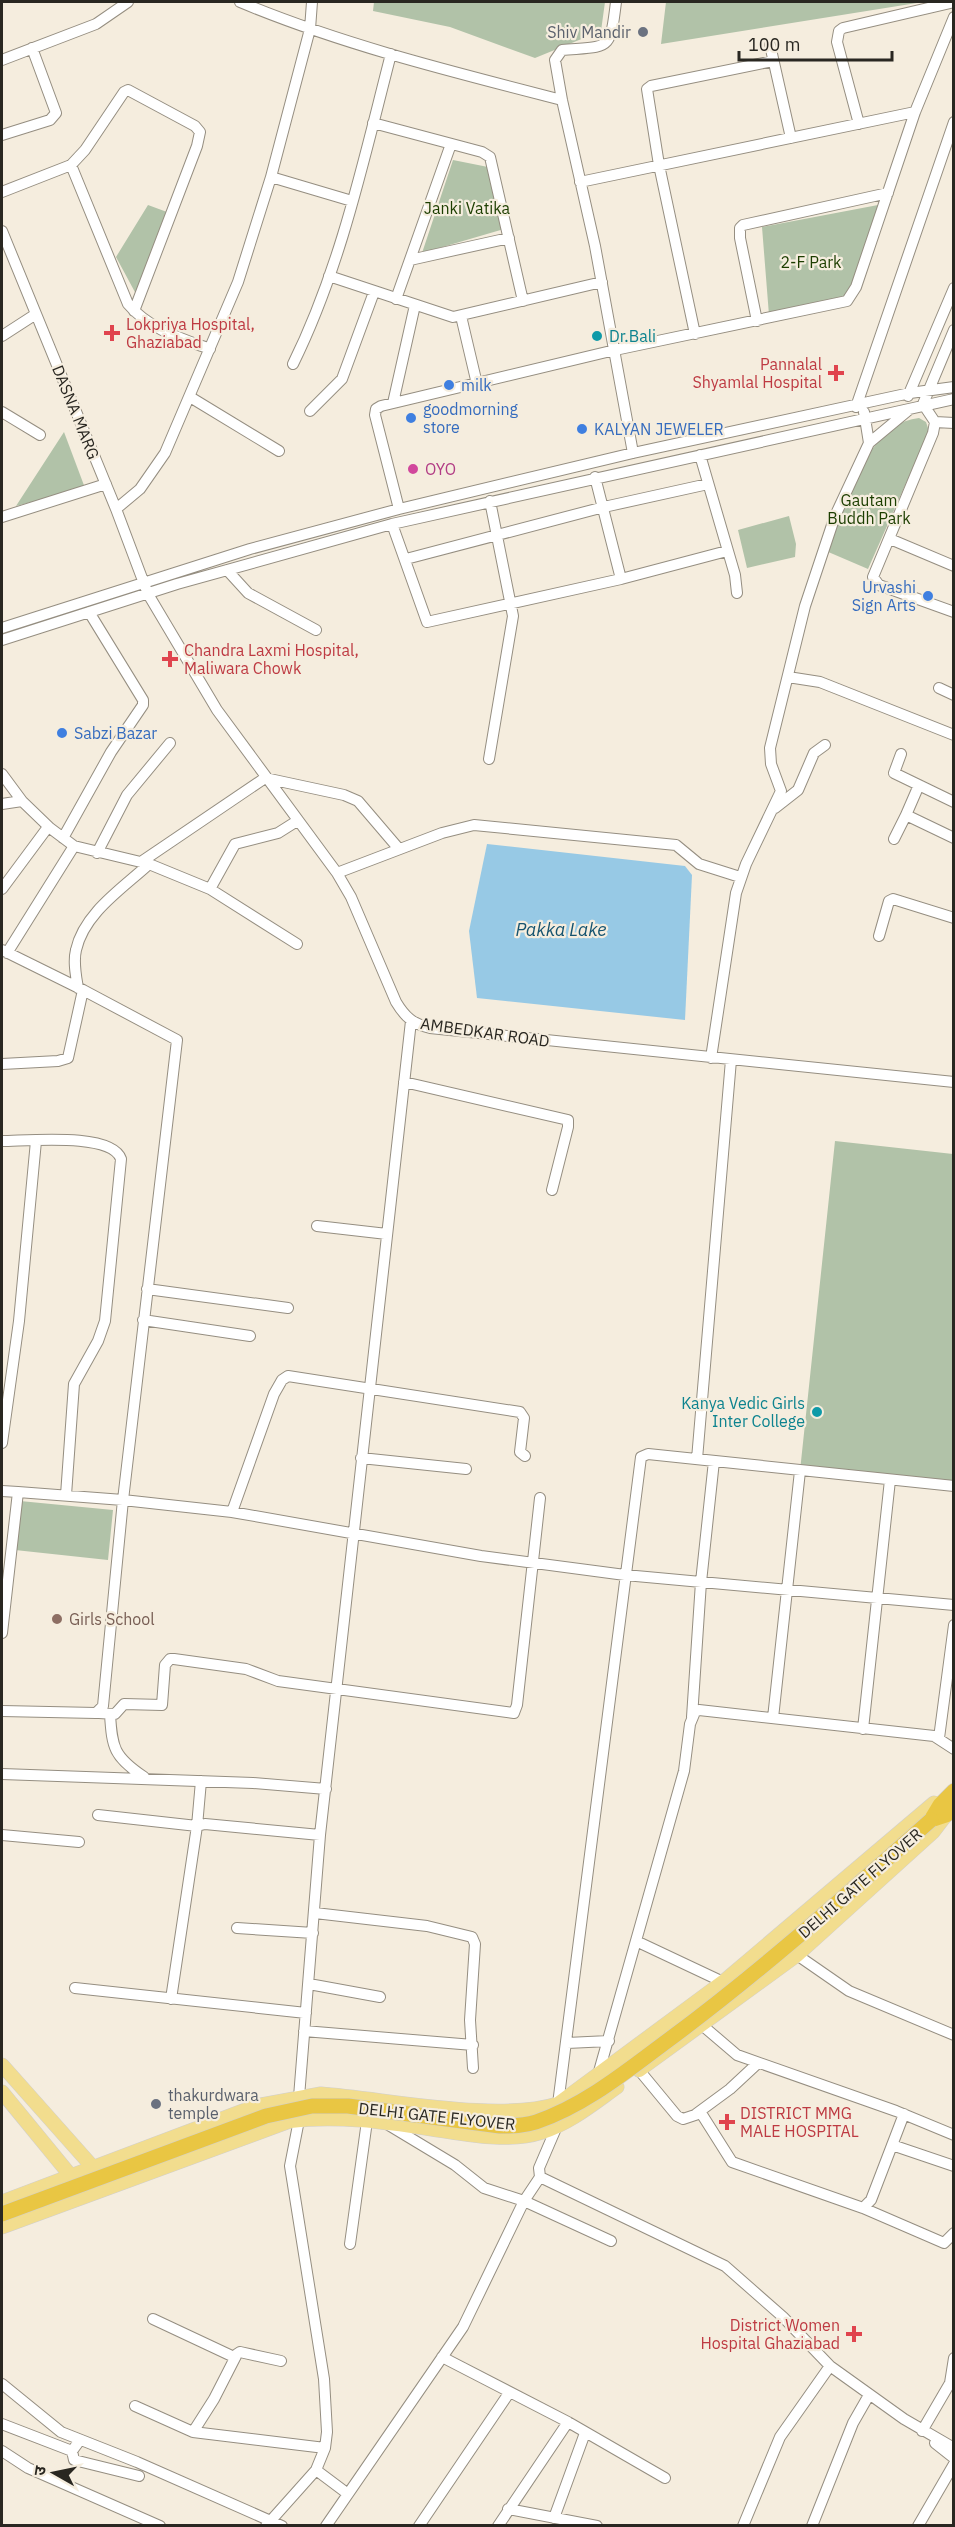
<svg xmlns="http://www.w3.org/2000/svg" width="955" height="2527" font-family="'IBM Plex Sans','Noto Sans Devanagari',sans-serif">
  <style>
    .green { fill: #b1c2a8 }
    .water { fill: #97c9e5 }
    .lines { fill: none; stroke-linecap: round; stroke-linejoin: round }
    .minor-casing { stroke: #958e81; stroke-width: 12 }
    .major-casing { stroke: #d0cfce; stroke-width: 15 }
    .highway-casing { stroke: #d0cfce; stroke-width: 16 }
    .minor { stroke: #fff; stroke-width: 10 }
    .major { stroke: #f2dd8e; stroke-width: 14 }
    .highway { stroke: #e9c643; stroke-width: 15 }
    .highway-bridge-casing { stroke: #d0cfce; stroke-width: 16; stroke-linecap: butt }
    .highway-bridge { stroke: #e9c643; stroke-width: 15 }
    .worship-dot { fill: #6b7280; stroke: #f5edde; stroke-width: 2 }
    .health-dot { fill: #e0444e; stroke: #f5edde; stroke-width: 2 }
    .culture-dot { fill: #0f9aa8; stroke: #f5edde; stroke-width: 2 }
    .shop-dot { fill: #3f7fe0; stroke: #f5edde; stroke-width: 2 }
    .hotel-dot { fill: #d1479c; stroke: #f5edde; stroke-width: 2 }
    .education-dot { fill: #8d6e63; stroke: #f5edde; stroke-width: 2 }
    .labels { text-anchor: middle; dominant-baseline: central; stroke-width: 4.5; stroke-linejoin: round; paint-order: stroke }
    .worship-label { font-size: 16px; fill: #5b616d; stroke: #f5edde; text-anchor: end }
    .park-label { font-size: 16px; fill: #1c3e00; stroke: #f5edde }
    .health-label { font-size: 16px; fill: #be3a42; stroke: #f5edde; text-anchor: start }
    .culture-label { font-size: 16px; fill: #0d838f; stroke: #f5edde; text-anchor: start }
    .shop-label { font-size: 16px; fill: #366cbe; stroke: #f5edde; text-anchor: start }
    .street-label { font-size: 16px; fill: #292721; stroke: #f5edde }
    .hotel-label { font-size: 16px; fill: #b23c85; stroke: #f5edde; text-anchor: start }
    .education-label { font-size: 16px; fill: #785e54; stroke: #f5edde; text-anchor: start }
    .water-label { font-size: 18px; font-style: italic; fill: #15536f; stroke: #f5edde }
  </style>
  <rect width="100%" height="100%" fill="#f5edde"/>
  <!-- green -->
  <path class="green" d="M374,2H605L601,31L535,58L450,27L373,11Z
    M666,2H923L661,44Z
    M453,160L488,167L504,229L422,253Z
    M148,205L167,212L136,294L116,257Z
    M878,205L854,283L847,298L769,315L762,227Z
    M919,418L926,422L929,431L868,569L826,551C844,508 866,423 919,418Z
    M64,432L85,488L16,506Z
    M789,516L796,544L795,557L747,568L738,530Z
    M835,1141L953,1154V1486L800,1471Z
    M20,1501L113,1510L108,1560L15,1550Z"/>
  <!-- water -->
  <path class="water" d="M487,844L685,866L692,875L685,1020L477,998L469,931Z"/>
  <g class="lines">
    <!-- minor casing -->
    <g class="minor-casing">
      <path id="minor" d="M240,2C343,45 453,72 562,100
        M616,2C610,52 610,46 562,50L555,60L562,100L595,246L633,453
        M770,45L791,138
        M2,60L96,24L128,2
        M373,123L482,152L490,157L523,301
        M859,124L837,42L839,31L843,28L954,2
        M2,135L50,120L56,113L32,48
        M71,165L128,304C149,329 180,338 210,349
        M271,177L352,201
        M580,182L915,112
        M2,192L71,165L85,150L124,92L128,90L195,126L200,132L197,146L134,311
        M2,231L116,509L148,594L217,710L337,873L351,897L396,1002C405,1017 413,1024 430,1028L954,1082
        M410,260L509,238
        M329,276L453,317L602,282
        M396,299L451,144
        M461,316L477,384
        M757,321L740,238V228L743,225L888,193
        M954,330L923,404L935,422L933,433L873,577L879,585L954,612
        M695,334L659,165L647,89L651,86L773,61
        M2,336L36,314
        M293,364C341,267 364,158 391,54
        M908,396L954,288
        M190,397L279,451
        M393,403L415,305
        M856,407L954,122
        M310,411L342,379L374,292
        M2,412L40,435
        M935,422L954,423
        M869,443L910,409
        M700,455L735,575L737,593
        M116,509L140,489L165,453L238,282L271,177L310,29L312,2
        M399,509L375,415L376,409L381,406L615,350L847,301L856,287L915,112L954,17
        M2,517L106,484
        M392,524L427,622L621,579L595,477
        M890,539L954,566
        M406,559L604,507L708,484
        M227,570L248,593L316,630
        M621,579L727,551
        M2,628L250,549L399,509L633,453L910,393L954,387
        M2,640L177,584L392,524L954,399
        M788,677L820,682L954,735
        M939,688L954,695
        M901,754L894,773L954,802
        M489,759L513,616L490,501
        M2,774L22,801L50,828L74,846L149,864L210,889L297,944
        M919,785L906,815L954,838
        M2,804L22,801
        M775,808L798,790L814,753L825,745
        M63,838L111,752L143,705V700L89,612
        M894,839L906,815
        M97,853L127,795L170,743
        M141,862L265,778L344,795L358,801L399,849
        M337,873L442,833L474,825L676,845L699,864L740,877
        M2,889L48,827
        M210,889L235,844L278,833L297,821
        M879,936L889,901L893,899L954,918
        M2,950L83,990L68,1058L58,1061L2,1064
        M7,953L74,846
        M78,988C76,976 73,962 76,950C84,913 123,888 149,864
        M711,1058L736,893L746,864L781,791L771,764L770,748L805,606L835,516L869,443L864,412
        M404,1082L568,1120V1127L552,1190
        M2,1141C26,1141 112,1132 121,1159L105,1321L98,1341L74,1384L66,1495
        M317,1226L387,1234
        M147,1289L288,1308
        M143,1320L250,1336
        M2,1443L19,1321L36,1141
        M361,1458L466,1469
        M697,1459L731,1060
        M2,1491L18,1492
        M232,1512L274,1394L282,1380L288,1376L520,1412L524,1418L520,1452L525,1456
        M2,1633L18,1492L123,1500L232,1512L481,1556L625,1575L954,1605
        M2,1711L96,1713L103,1706L123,1500L177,1040L83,990
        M99,1713L115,1714L124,1704L162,1705L165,1665L170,1659H174L246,1669L278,1681L514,1713L517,1705L540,1498
        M110,1714C112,1748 114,1757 144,1777
        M692,1717L701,1582L714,1461
        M773,1718L800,1471
        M863,1729L890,1480
        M939,1738L954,1625
        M2,1774L253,1783L326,1789
        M98,1815L197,1826L201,1781
        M2,1835L79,1842
        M315,1913L427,1926L472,1937L475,1944L470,2020L473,2068
        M237,1928L313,1933
        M636,1941L723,1982
        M797,1955L849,1991L954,2035
        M309,1984L380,1997
        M75,1988L306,2013
        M171,1999L197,1826L205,1824L320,1835
        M696,2020L737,2055L896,2111L954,2135
        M304,2031L473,2045
        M567,2043L609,2041
        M639,2070L677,2116L683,2119L701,2113L732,2162L863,2208L871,2200L904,2114
        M598,2075L684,1771L690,1724L695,1712L699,1710L934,1736L954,1749
        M299,2097L320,1835L411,1021
        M558,2104L641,1457L648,1454L954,1486
        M696,2114L730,2089L758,2063
        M387,2124L455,2165L484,2188L524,2201L611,2241
        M557,2126L539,2168L540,2177L725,2266L783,2317L830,2366L904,2419L954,2448
        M892,2145L954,2166
        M863,2208L944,2243L954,2233
        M350,2244L367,2121
        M153,2319L234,2357
        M442,2357L568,2422L665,2478
        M2,2384L61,2432L137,2462L282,2526
        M135,2406L193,2432L325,2448
        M2,2424L72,2451L80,2440
        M922,2431L950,2383L954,2358
        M193,2432L214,2399L237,2354L240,2352L281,2361
        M935,2443L954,2458
        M2,2451L28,2468L160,2526
        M72,2451L74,2460L139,2476
        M316,2470L348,2494
        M508,2509L597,2526
        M554,2518L585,2433
        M266,2526L316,2470L325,2448L327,2432L324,2379L290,2166L299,2120
        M326,2526L463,2327L524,2201L540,2177
        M419,2526L509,2393
        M498,2526L568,2422
        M743,2526L780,2437L830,2366
        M812,2526L853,2423L869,2395
        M918,2526L954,2464"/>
    </g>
    <!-- major casing -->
    <g class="major-casing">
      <path id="major" d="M2,2065L98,2173
        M639,2070L797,1955L933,1832L946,1815
        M2,2092L75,2181
        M2,2202L256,2106L321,2094C387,2099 498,2123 558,2104L723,1982L934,1803L940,1805
        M2,2227L290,2121C337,2115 385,2122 432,2129C467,2134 508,2143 542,2132C570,2123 593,2104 617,2087"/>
    </g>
    <!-- highway casing -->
    <g class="highway-casing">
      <path id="highway" d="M931,1820L940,1805L954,1791
        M931,1820L946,1815L954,1808"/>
    </g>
    <!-- minor -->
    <use href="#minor" class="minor"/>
    <!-- major -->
    <use href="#major" class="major"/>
    <!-- highway -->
    <use href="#highway" class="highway"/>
    <!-- highway-bridge casing -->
    <g class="highway-bridge-casing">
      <path id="highway-bridge" d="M2,2214L266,2116L312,2106H348L500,2126C512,2126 524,2126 536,2122C583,2106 623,2074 663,2044C757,1975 844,1897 931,1820"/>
    </g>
    <!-- highway-bridge -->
    <use href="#highway-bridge" class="highway-bridge"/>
  </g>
  <!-- markers -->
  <g class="worship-dot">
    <circle cx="643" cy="32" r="6"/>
    <circle cx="156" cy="2104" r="6"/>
  </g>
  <g class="health-dot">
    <path d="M109 324h6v6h6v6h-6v6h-6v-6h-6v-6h6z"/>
    <path d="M833 364h6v6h6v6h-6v6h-6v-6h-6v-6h6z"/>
    <path d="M167 650h6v6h6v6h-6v6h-6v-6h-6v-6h6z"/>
    <path d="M724 2113h6v6h6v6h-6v6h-6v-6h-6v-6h6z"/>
    <path d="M851 2325h6v6h6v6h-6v6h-6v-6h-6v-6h6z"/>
  </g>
  <g class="culture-dot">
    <circle cx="597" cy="336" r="6"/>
    <circle cx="817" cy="1412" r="6"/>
  </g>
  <g class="shop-dot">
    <circle cx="449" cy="385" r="6"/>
    <circle cx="411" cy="418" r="6"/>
    <circle cx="582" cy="429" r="6"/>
    <circle cx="928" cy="596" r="6"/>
    <circle cx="62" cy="733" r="6"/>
  </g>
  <circle class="hotel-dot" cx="413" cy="469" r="6"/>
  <circle class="education-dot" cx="57" cy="1619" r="6"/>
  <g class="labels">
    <!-- worship labels -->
    <g class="worship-label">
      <text x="631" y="32">Shiv Mandir</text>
      <text x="168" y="2095" text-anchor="start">thakurdwara<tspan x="168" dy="18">temple</tspan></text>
    </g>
    <!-- park labels -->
    <g class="park-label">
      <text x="467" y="208">Janki Vatika</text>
      <text x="811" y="262">2-F Park</text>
      <text x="869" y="500">Gautam<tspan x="869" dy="18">Buddh Park</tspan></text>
    </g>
    <!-- health labels -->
    <g class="health-label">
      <text x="126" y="324">Lokpriya Hospital,<tspan x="126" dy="18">Ghaziabad</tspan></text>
      <text x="822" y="364" text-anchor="end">Pannalal<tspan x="822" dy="18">Shyamlal Hospital</tspan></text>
      <text x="184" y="650">Chandra Laxmi Hospital,<tspan x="184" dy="18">Maliwara Chowk</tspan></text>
      <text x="740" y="2113">DISTRICT MMG<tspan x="740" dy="18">MALE HOSPITAL</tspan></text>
      <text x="840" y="2325" text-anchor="end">District Women<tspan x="840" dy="18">Hospital Ghaziabad</tspan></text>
    </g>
    <!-- culture labels -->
    <g class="culture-label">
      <text x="609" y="336">Dr.Bali</text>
      <text x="805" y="1403" text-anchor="end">Kanya Vedic Girls<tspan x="805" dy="18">Inter College</tspan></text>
    </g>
    <!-- shop labels -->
    <g class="shop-label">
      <text x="461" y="385">milk</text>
      <text x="423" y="409">goodmorning<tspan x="423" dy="18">store</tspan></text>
      <text x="594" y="429">KALYAN JEWELER</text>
      <text x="916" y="587" text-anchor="end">Urvashi<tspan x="916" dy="18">Sign Arts</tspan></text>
      <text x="74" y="733">Sabzi Bazar</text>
    </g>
    <!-- street labels -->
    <g class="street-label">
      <text transform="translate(76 412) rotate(68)">DASNA MARG</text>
      <text transform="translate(485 1032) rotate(8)">AMBEDKAR ROAD</text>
      <text transform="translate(860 1883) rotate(-41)">DELHI GATE FLYOVER</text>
      <text transform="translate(437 2116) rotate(6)">DELHI GATE FLYOVER</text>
    </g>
    <!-- hotel labels -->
    <g class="hotel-label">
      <text x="425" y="469">OYO</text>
    </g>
    <!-- education labels -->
    <g class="education-label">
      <text x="69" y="1619">Girls School</text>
    </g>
    <!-- water labels -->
    <g class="water-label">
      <text x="561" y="929">Pakka Lake</text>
    </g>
  </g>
  <!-- border -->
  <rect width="955" height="2527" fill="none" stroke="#292721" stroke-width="6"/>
  <!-- north arrow -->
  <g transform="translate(54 2473) rotate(279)" stroke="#f5edde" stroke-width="4.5" paint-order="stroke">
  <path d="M0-4.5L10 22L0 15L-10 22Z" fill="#292721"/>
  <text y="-9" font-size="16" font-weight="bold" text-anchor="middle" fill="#292721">उ</text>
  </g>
  <!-- scale -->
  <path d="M739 51v9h153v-9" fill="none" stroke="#292721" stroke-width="3"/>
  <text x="748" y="51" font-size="18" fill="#292721" stroke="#f5edde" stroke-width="4.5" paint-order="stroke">100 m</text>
</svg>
